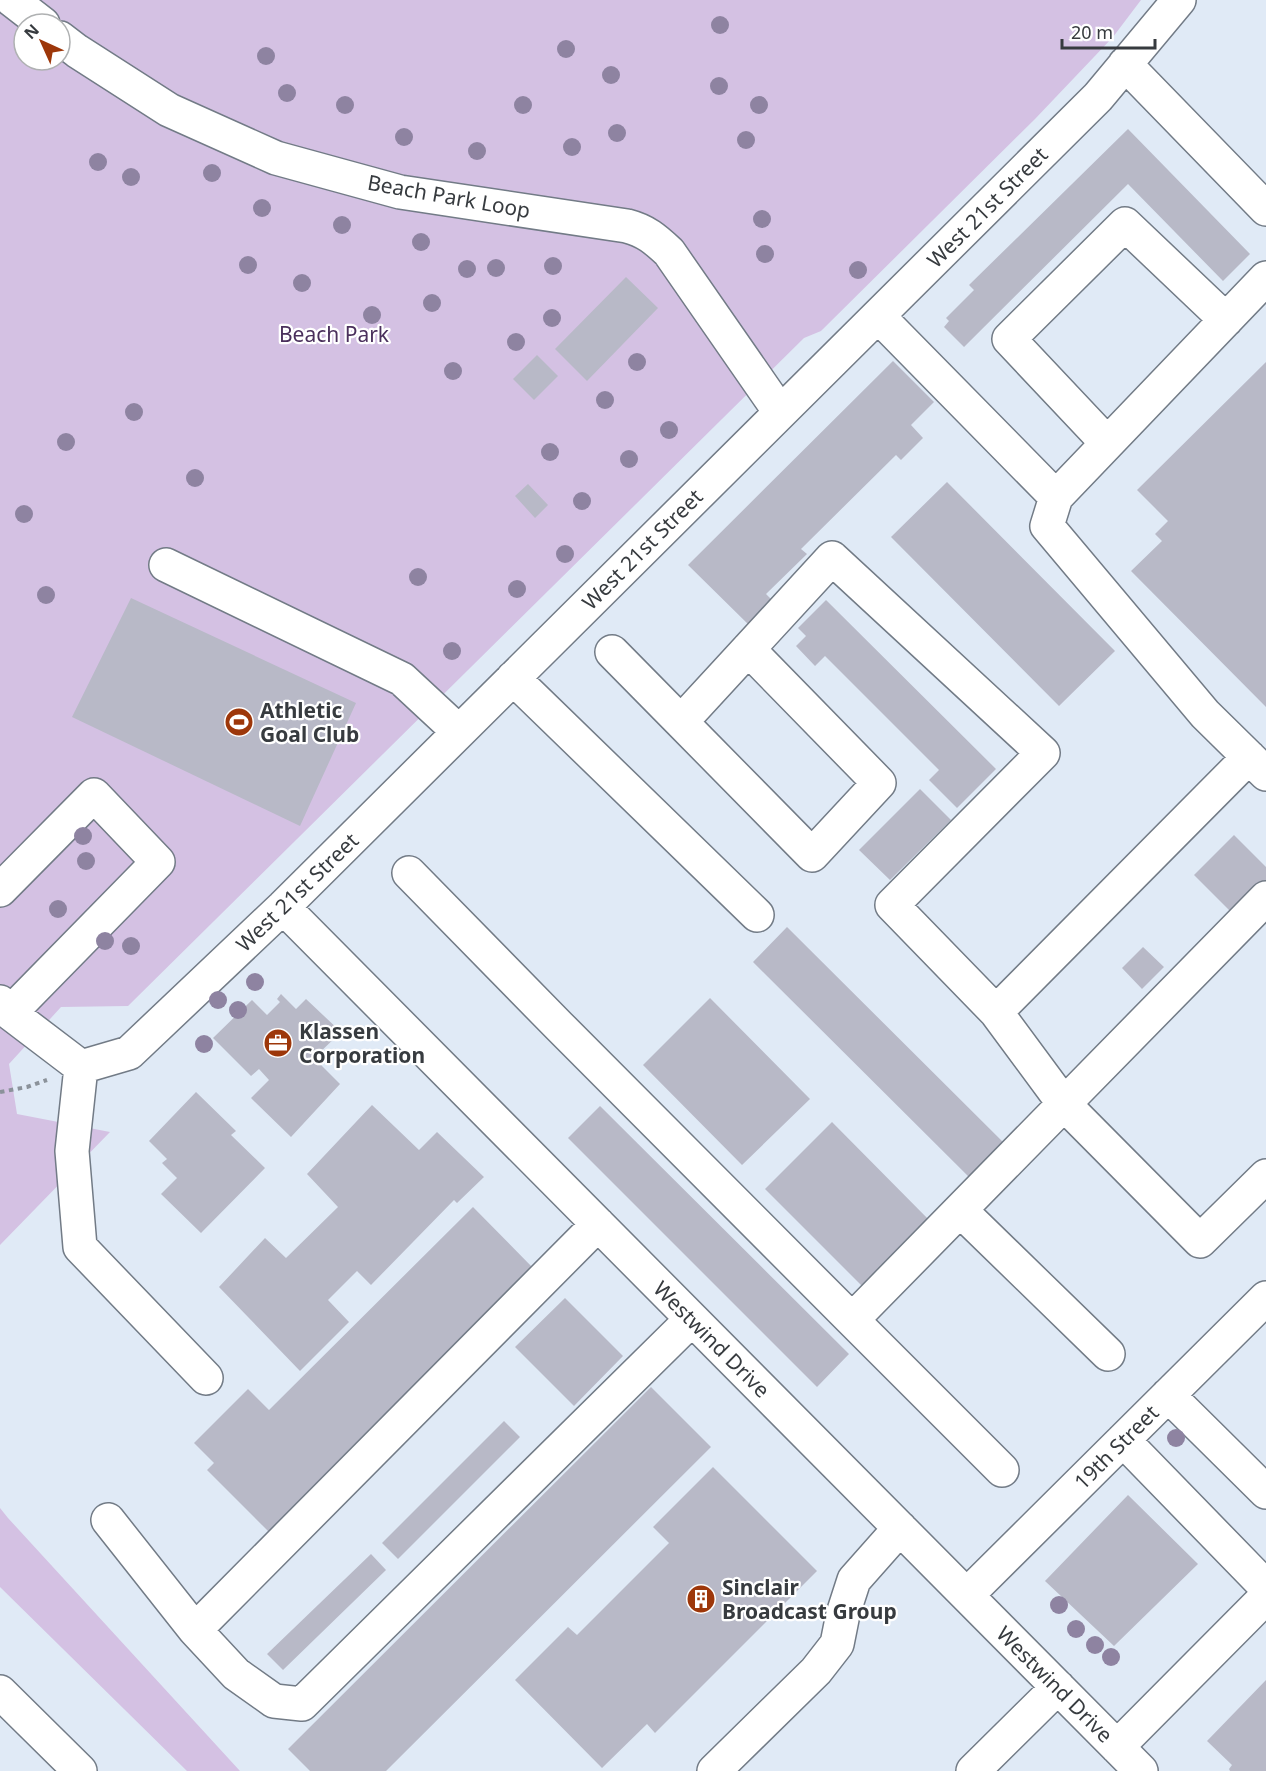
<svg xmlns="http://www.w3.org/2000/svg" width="1266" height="1771" font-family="'Noto Sans',sans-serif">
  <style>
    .green { fill: #d4c1e3; fill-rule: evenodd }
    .building { fill: #b8b9c7 }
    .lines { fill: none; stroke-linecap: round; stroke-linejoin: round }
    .minor-casing { stroke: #727b86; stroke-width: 36 }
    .highway-casing { stroke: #727b86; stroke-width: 36 }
    .path { stroke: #8b929a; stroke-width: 4; stroke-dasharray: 4.5 4.5; stroke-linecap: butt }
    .minor { stroke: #fff; stroke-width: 33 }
    .highway { stroke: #fff; stroke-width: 33 }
    .tree { fill: #8e83a1 }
    .labels { text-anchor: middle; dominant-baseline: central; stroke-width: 4.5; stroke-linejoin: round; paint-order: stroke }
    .street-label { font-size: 21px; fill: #373b3f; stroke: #fff }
    .park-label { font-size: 21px; fill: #4a2f5c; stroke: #fff }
    .poi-label { font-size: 21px; font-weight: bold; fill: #373b3f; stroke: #fff; text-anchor: start }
  </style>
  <rect width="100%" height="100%" fill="#e0eaf6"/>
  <!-- green -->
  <path class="green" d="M0,0H1141L1113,37L1035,119L821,331L804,338L128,1006L61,1007L9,1064L17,1114L110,1132L0,1245ZM24,24H60V60H24Z
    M0,1508L8,1518L240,1771H187L0,1587Z"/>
  <!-- building -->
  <path class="building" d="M1128,129L1250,254L1223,281L1128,184L964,347L944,327L949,321L946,318L974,290L969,285Z
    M626,277L658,308L587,381L555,349Z
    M537,355L558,376L534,400L513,379Z
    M893,361L934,402L911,425L923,438L901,460L896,455L801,549L807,554L766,594L776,604L752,628L688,565Z
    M1266,362V707L1131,571L1162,541L1155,534L1168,521L1137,490Z
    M947,482L1115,651L1059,706L891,537Z
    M528,484L548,505L535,518L515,496Z
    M131,598L356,703L300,826L72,717Z
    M826,600L996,769L957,808L929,780L939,770L825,656L815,666L796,646L806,636L798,628Z
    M920,789L951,820L890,880L859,850Z
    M1234,835L1266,867V883L1234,915L1194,875Z
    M787,927L1009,1148L974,1182L753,962Z
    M1143,947L1164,967L1142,989L1122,968Z
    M281,994L296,1009L306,999L341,1032L314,1058L340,1084L291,1137L251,1098L269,1080L259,1069L251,1076L213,1038L252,1000L267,1015L280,1002L277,999Z
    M710,998L810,1099L742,1165L643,1065Z
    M196,1092L236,1131L231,1135L265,1168L201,1233L161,1194L177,1178L162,1163L167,1159L149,1141Z
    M372,1105L419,1150L437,1132L484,1177L457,1203L454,1200L371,1285L357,1271L328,1300L349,1322L300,1371L219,1287L265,1238L286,1258L338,1207L307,1174Z
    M600,1106L849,1354L817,1387L568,1138Z
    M832,1122L932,1223L865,1289L765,1189Z
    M473,1207L533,1268L269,1532L207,1470L214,1463L194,1443L248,1389L269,1410Z
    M565,1298L623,1356L574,1406L515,1347Z
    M651,1387L711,1447L386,1771H310L288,1749Z
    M504,1421L520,1437L398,1559L382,1543Z
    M713,1467L817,1571L655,1733L647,1724L602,1768L515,1680L568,1627L577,1635L669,1543L653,1527Z
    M1128,1495L1198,1564L1114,1646L1045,1581Z
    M371,1554L386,1570L283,1670L267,1654Z
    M1266,1680V1771H1230L1229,1769L1232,1765L1207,1741Z"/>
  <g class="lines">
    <!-- minor casing -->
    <g class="minor-casing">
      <path id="minor" d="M12,0L43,24
        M60,38L77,51L169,110L276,158L400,192L627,226C646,231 655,239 669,252L780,412
        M1125,64L1266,209
        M1266,278L1056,497L1047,526L1205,714L1266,774
        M878,316L1056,497
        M1107,443L1009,339L1125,224L1226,320
        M166,565L402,679L459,732
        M612,652L681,722L832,558L1043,753L892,905L996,1012L1249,757
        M513,678L757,915
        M681,722L812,855L879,783L748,649
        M409,873L559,1026L852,1320
        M0,890L94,795L158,862L10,1013
        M283,907L1141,1771
        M0,1002L10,1013L81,1067
        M996,1012L1064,1104L1200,1241L1266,1176
        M81,1067L129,1053L283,907L1098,97L1179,0
        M81,1067L72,1151L80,1247L206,1378
        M960,1210L1108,1354
        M1168,1395L1266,1492
        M1123,1440L1266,1587
        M1002,1470L852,1320L1266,898
        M108,1520L195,1630L598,1224
        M967,1595L1266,1298
        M195,1630L236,1674L274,1701L302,1704L692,1319
        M1117,1747L1266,1597
        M714,1771L816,1671L837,1644L843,1614L854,1580L900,1528
        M973,1771L1058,1687"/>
    </g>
    <!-- highway casing -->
    <g class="highway-casing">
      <path id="highway" d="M0,1692L80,1771"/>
    </g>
    <!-- path -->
    <path class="path" d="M0,1092L27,1087L47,1080"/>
    <!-- minor -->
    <use href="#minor" class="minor"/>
    <!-- highway -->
    <use href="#highway" class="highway"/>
  </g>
  <!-- trees -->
  <g class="tree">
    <circle cx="720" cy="25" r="9"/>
    <circle cx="566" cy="49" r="9"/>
    <circle cx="266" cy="56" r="9"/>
    <circle cx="611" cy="75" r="9"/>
    <circle cx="719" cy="86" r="9"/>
    <circle cx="287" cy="93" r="9"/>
    <circle cx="345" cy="105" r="9"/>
    <circle cx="523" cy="105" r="9"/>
    <circle cx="759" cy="105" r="9"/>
    <circle cx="617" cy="133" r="9"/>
    <circle cx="404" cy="137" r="9"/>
    <circle cx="746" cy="140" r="9"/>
    <circle cx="572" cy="147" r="9"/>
    <circle cx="477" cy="151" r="9"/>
    <circle cx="98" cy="162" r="9"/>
    <circle cx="212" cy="173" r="9"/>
    <circle cx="131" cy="177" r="9"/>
    <circle cx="262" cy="208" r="9"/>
    <circle cx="762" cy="219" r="9"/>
    <circle cx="342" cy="225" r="9"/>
    <circle cx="421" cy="242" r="9"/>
    <circle cx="765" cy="254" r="9"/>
    <circle cx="248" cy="265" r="9"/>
    <circle cx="553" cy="266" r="9"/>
    <circle cx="496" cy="268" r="9"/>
    <circle cx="467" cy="269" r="9"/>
    <circle cx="858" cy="270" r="9"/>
    <circle cx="302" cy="283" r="9"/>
    <circle cx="432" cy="303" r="9"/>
    <circle cx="372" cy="315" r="9"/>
    <circle cx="552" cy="318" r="9"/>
    <circle cx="516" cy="342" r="9"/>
    <circle cx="637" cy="362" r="9"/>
    <circle cx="453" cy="371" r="9"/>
    <circle cx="605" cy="400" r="9"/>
    <circle cx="134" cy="412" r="9"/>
    <circle cx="669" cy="430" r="9"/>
    <circle cx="66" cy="442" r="9"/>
    <circle cx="550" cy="452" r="9"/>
    <circle cx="629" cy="459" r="9"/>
    <circle cx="195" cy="478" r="9"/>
    <circle cx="582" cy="501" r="9"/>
    <circle cx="24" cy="514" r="9"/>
    <circle cx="565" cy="554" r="9"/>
    <circle cx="418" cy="577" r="9"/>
    <circle cx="517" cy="589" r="9"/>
    <circle cx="46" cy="595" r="9"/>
    <circle cx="452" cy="651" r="9"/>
    <circle cx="83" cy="836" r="9"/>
    <circle cx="86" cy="861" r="9"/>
    <circle cx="58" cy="909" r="9"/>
    <circle cx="105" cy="941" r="9"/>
    <circle cx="131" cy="946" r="9"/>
    <circle cx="255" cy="982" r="9"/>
    <circle cx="218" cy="1000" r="9"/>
    <circle cx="238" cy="1010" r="9"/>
    <circle cx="204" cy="1044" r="9"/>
    <circle cx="1176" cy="1438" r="9"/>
    <circle cx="1059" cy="1605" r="9"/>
    <circle cx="1076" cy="1629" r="9"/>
    <circle cx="1095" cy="1645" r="9"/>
    <circle cx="1111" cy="1657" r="9"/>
  </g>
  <!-- icons -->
  <defs>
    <g id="stadium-disc" transform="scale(1.5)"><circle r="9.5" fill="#9d370a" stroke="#fff"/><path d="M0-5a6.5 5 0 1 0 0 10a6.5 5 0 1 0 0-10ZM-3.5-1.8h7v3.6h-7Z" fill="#fff"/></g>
    <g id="office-disc" transform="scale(1.5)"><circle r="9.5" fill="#9d370a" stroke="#fff"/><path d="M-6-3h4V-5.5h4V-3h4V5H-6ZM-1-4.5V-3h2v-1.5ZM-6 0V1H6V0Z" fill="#fff"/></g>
    <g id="building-disc" transform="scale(1.5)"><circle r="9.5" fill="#9d370a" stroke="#fff"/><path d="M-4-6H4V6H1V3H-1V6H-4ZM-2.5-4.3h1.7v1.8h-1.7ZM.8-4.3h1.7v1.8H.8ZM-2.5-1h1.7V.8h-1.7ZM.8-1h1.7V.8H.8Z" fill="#fff"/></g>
  </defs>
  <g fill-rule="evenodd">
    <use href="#stadium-disc" x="239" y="722"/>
    <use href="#office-disc" x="278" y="1043"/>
    <use href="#building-disc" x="701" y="1599"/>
  </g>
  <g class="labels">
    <!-- street labels -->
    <g class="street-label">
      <text transform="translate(449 196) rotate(10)">Beach Park Loop</text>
      <text transform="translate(987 207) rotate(-45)">West 21st Street</text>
      <text transform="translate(642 549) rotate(-45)">West 21st Street</text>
      <text transform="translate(297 892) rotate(-44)">West 21st Street</text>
      <text transform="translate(712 1339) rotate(45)">Westwind Drive</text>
      <text transform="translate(1116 1447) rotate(-45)">19th Street</text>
      <text transform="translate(1055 1684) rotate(45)">Westwind Drive</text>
    </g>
    <!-- park labels -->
    <g class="park-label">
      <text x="334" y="334">Beach Park</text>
    </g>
    <!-- poi labels -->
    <g class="poi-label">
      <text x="260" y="710">Athletic<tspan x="260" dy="24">Goal Club</tspan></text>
      <text x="299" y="1031">Klassen<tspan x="299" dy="24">Corporation</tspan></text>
      <text x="722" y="1587">Sinclair<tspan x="722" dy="24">Broadcast Group</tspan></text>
    </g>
  </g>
  <!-- north arrow -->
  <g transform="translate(42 42) rotate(315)"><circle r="28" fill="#ffffff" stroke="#afb1b2" stroke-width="1.5"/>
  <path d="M0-4.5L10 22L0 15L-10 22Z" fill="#9d370a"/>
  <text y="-9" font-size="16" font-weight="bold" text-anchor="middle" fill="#373b3f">N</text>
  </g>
  <!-- scale -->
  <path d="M1062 39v9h93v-9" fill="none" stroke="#373b3f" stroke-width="3"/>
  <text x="1071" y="39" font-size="18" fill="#373b3f" stroke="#ffffff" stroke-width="4.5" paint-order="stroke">20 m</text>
</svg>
